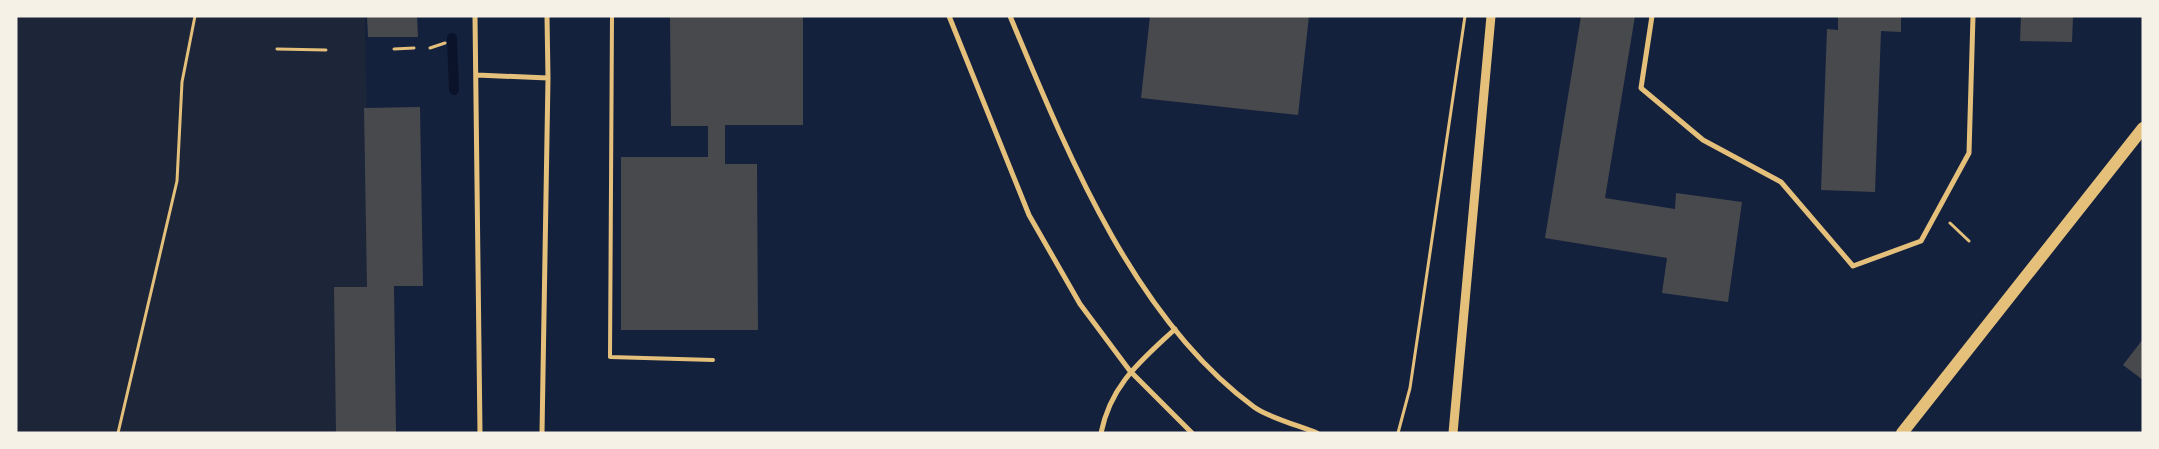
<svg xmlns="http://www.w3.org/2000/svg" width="2159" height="449" font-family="Quicksand,sans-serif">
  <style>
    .green { fill: #1d2539 }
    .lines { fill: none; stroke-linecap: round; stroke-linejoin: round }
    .stream { stroke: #0b132b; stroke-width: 10 }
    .building { fill: #48494c }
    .path { stroke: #e5c07b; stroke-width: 3 }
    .service { stroke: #e5c07b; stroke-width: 4 }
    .minor { stroke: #e5c07b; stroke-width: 5 }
    .tertiary { stroke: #e5c07b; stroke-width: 9 }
    .primary { stroke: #e5c07b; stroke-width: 12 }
  </style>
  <rect width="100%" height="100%" fill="#14213d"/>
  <!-- green -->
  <path class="green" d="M16,16H365L372,433H16Z"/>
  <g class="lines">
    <!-- stream -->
    <path class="stream" d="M452,38L454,90"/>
  </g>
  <!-- building -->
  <path class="building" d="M367,16H417L418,37H368Z
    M670,16H803V125H725V164H757L758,330H621V157H708V126H671Z
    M1150,16H1309L1298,115L1141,98Z
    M1581,16H1635L1605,198L1675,209L1676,193L1742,202L1728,302L1662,293L1667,258L1545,238Z
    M1838,16H1901V32L1881,31L1875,192L1821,190L1827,29L1838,30Z
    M2021,16H2073L2072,42L2020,41Z
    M420,107L423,286H394L396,433H336L334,287H367L364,108Z
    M2143,339V380L2123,365Z"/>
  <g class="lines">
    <!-- path -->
    <path class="path" d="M430,48L445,43
      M277,49L326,50
      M394,49L414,48
      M1950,223L1969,241
      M118,433L177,181L182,82L195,16
      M1398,433L1410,388L1465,16"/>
    <!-- service -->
    <path class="service" d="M612,16L610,357L713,360"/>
    <!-- minor -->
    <path class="minor" d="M475,16L480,433
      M949,16L1029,215L1080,304L1130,371L1192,433
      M1010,16C1066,150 1133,318 1254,407C1267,417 1300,426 1317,433
      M1652,16L1641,88L1703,140L1781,182L1853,266L1921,241L1969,153L1973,16
      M477,75L548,78
      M542,433L548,78L547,16
      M1101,433C1111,384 1141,361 1175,329"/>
    <!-- tertiary -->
    <path class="tertiary" d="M1453,433L1491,16"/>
    <!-- primary -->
    <path class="primary" d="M1902,433L2143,128"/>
  </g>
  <!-- border -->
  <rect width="2159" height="449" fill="none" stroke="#f6f1e7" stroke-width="35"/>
</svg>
